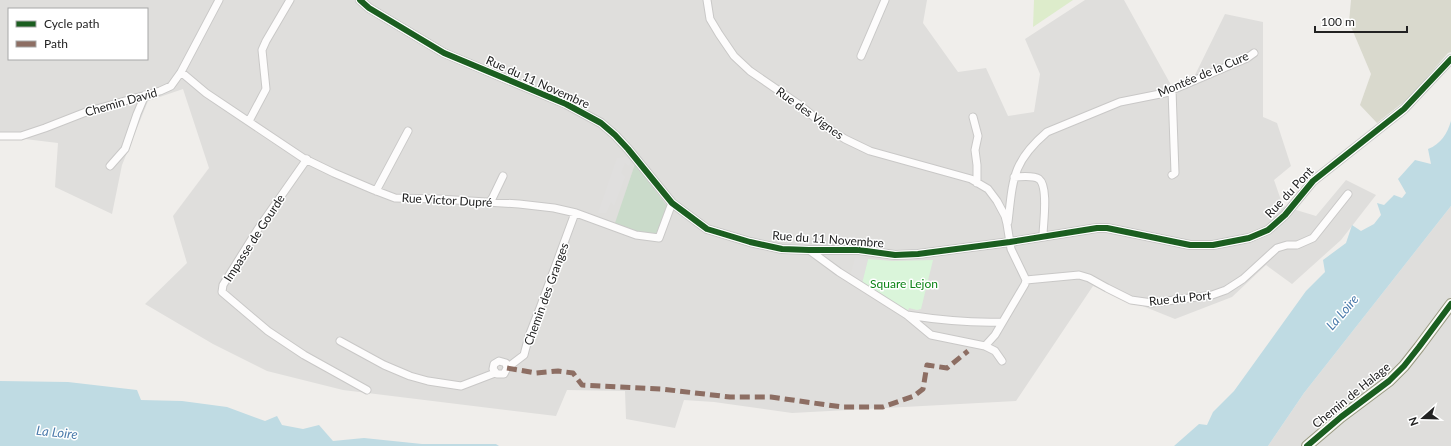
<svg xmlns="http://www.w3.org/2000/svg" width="1451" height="446" font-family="Lato,sans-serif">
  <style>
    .residential { fill: #dfdedc; fill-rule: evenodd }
    .construction { fill: #d9d9cd }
    .grass { fill: #ddeccb }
    .cemetery { fill: #cadbca }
    .park { fill: #daf5da }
    .parking { fill: #e0dfde }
    .water { fill: #bfdbe3 }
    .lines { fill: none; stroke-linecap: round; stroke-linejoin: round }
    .minor-casing { stroke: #c9c8c7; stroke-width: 9 }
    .tertiary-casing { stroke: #c9c8c7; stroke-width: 10 }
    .secondary-casing { stroke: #999a82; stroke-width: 12 }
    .minor { stroke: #fdfcfc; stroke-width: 7 }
    .tertiary { stroke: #fdfcfc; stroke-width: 8 }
    .secondary { stroke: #f4f4ed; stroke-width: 10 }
    .quiet { stroke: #8d6e63; stroke-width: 5; stroke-dasharray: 10 5; stroke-linecap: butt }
    .cycleway-casing { stroke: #fff; stroke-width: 8 }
    .cycleway { stroke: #1b5e20; stroke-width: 6 }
    .labels { text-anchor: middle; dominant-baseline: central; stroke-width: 3; stroke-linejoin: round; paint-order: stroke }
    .street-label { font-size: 12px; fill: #222; stroke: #fff }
    .park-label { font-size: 12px; fill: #0c8416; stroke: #fff }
    .water-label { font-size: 13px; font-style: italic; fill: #4a7aab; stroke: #fff }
  </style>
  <rect width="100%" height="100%" fill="#f0eeeb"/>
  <!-- residential -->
  <path class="residential" d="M0,0H927L923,23L958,72L986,68L1008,116L1034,112L1040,74L1025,39L1085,0H1124L1171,85L1195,75L1225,14L1263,22V117L1277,123L1291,166L1274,180L1283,206L1316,216L1346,180L1376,195L1341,240L1292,284L1266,265L1232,297L1175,319L1093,286L1016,401L792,413L714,402L684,400L675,428L626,419L625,391L567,390L556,416L343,390L267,371L213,344L145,304L187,263L173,216L209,168L183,89L148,101L122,165L112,214L55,187L58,143L0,136ZM9,9H147V59H9Z
    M1451,206V446H1268L1304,393Z"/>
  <!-- construction -->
  <path class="construction" d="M1351,0H1451V52L1448,53L1410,97L1377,123L1360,105L1371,74L1349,22Z"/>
  <!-- grass -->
  <path class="grass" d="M1034,0H1073L1033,27Z"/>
  <!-- cemetery -->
  <path class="cemetery" d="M635,164L667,206L657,234L637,232L614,226Z"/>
  <!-- park -->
  <path class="park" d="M868,259L893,261L933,260L921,309L917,310L909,308L908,311L862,283Z"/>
  <!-- parking -->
  <path class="parking" d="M627,157L631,161L629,166L625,163L621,173L625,177L614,206L611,202L606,213H598L617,158Z
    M855,258L868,259L862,283L850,276Z"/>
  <!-- water -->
  <path class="water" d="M1451,121V206L1304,393L1268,446H1174L1199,424L1207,425L1213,412L1234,391L1306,291L1325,272L1323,260L1346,243L1352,225L1361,231L1374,224L1381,215L1377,203L1384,205L1394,195L1402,198L1406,193L1398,179L1415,160L1431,164L1428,149C1441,144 1447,134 1451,121Z
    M0,381L68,382L137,390L141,400L182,401L227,407L265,421L277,416L282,425L303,429L319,425L333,441L364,438L422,444H496L499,446H0Z"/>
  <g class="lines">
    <!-- minor casing -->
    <g class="minor-casing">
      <path id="minor" d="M707,0L710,19L719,34L734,56L750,71L801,106L826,127L845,139L870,151L971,179L988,189L997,201L1005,216L1007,224L1011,249L1026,280L1025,284L995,335L985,346
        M861,56L885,0
        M181,72L206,93L303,158L334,173L374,190L395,198L439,199L519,204L554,208L576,213L636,235L659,238L672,203
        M1172,90L1175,173L1172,175
        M973,117L978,136L975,150L977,165V183
        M249,121L266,89L262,50L266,41L290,0
        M0,136H21L45,128L86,112L160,91L171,86L181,72L219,0
        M307,159L258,229L223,285L222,292L268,331L304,355L367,390
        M110,166L125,149L137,114L145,95
        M1014,177C1021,177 1033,175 1039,179C1049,187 1043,224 1043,236
        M376,191L408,131
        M490,203L503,176
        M1008,222C1013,179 1012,162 1047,132L1120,102L1165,93L1247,58L1254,53
        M809,250L839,272L907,315L931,335L985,346L995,351L1002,361
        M1026,280L1079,275L1089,278L1107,288L1131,300L1152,303L1212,295L1226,290L1243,279L1277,248L1287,245H1297L1313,238L1348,194
        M907,315C939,320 970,323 1002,322
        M340,341L384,365L410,376L428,381L461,386L495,373
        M507,368L506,363L499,361L494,364L493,369L497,374H504L507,368L524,355L525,351L529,336L540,308L575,213"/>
    </g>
    <!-- tertiary casing -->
    <g class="tertiary-casing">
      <path id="tertiary" d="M360,0L369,8L444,53L566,104L601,123L615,135L628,149L672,203L707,229L750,242L782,249L809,250H859L895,255L918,254L1010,242L1097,228H1107L1190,245H1213L1249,238L1268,230L1285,215L1313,181L1404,109L1451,59"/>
    </g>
    <!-- secondary casing -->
    <g class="secondary-casing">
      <path id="secondary" d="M1307,446L1341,417L1389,381L1404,366L1419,347L1451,304"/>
    </g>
    <!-- minor -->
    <use href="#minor" class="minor"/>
    <!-- tertiary -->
    <use href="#tertiary" class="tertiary"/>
    <!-- secondary -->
    <use href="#secondary" class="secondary"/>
    <!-- quiet -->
    <path class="quiet" d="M507,368L536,373L558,371L573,373L582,385L661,389L730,397H771L842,407H883L914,396L923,389L927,365L947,368L968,351"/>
    <!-- cycleway casing -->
    <g class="cycleway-casing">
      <path id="cycleway" d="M360,0L369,8L444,53L566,104L601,123L615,135L628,149L672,203L707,229L750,242L782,249L809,250H859L895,255L918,254L1010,242L1097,228H1107L1190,245H1213L1249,238L1268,230L1285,215L1313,181L1404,109L1451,59
        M1307,446L1341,417L1389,381L1404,366L1419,347L1451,304"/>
    </g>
    <!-- cycleway -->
    <use href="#cycleway" class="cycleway"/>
  </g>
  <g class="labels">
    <!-- street labels -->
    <g class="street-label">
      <text transform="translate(1203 74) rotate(-23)">Montée de la Cure</text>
      <text transform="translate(538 82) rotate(24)">Rue du 11 Novembre</text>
      <text transform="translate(121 102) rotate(-16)">Chemin David</text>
      <text transform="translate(810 113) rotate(36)">Rue des Vignes</text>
      <text transform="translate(1289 192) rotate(-47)">Rue du Pont</text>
      <text transform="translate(447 200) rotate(3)">Rue Victor Dupré</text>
      <text transform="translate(254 238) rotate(-57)">Impasse de Gourde</text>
      <text transform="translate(828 239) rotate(4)">Rue du 11 Novembre</text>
      <text transform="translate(546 294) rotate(-70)">Chemin des Granges</text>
      <text transform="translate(1180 298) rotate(-6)">Rue du Port</text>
      <text transform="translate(1351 395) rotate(-39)">Chemin de Halage</text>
    </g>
    <!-- park labels -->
    <g class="park-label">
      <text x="904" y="283">Square Lejon</text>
    </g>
    <!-- water labels -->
    <g class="water-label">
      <text transform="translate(1342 312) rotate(-49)">La Loire</text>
      <text transform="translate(57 432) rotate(6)">La Loire</text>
    </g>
  </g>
  <!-- legend -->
  <rect x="8" y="8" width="140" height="52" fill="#ffffff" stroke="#a7a7a7"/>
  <rect x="16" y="21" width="20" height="6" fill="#1b5e20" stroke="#a7a7a7"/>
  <text x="44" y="28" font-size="12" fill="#222222">Cycle path</text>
  <rect x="16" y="41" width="20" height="6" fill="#8d6e63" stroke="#a7a7a7"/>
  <text x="44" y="48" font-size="12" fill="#222222">Path</text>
  <!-- north arrow -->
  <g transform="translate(1423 418) rotate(250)" stroke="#ffffff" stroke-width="3" paint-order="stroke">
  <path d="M0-3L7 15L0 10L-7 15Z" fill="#222222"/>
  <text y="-6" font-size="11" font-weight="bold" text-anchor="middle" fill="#222222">N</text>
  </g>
  <!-- scale -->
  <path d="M1315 26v6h92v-6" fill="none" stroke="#222222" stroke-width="2"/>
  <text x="1321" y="26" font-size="12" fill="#222222" stroke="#ffffff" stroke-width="3" paint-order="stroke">100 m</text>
</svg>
